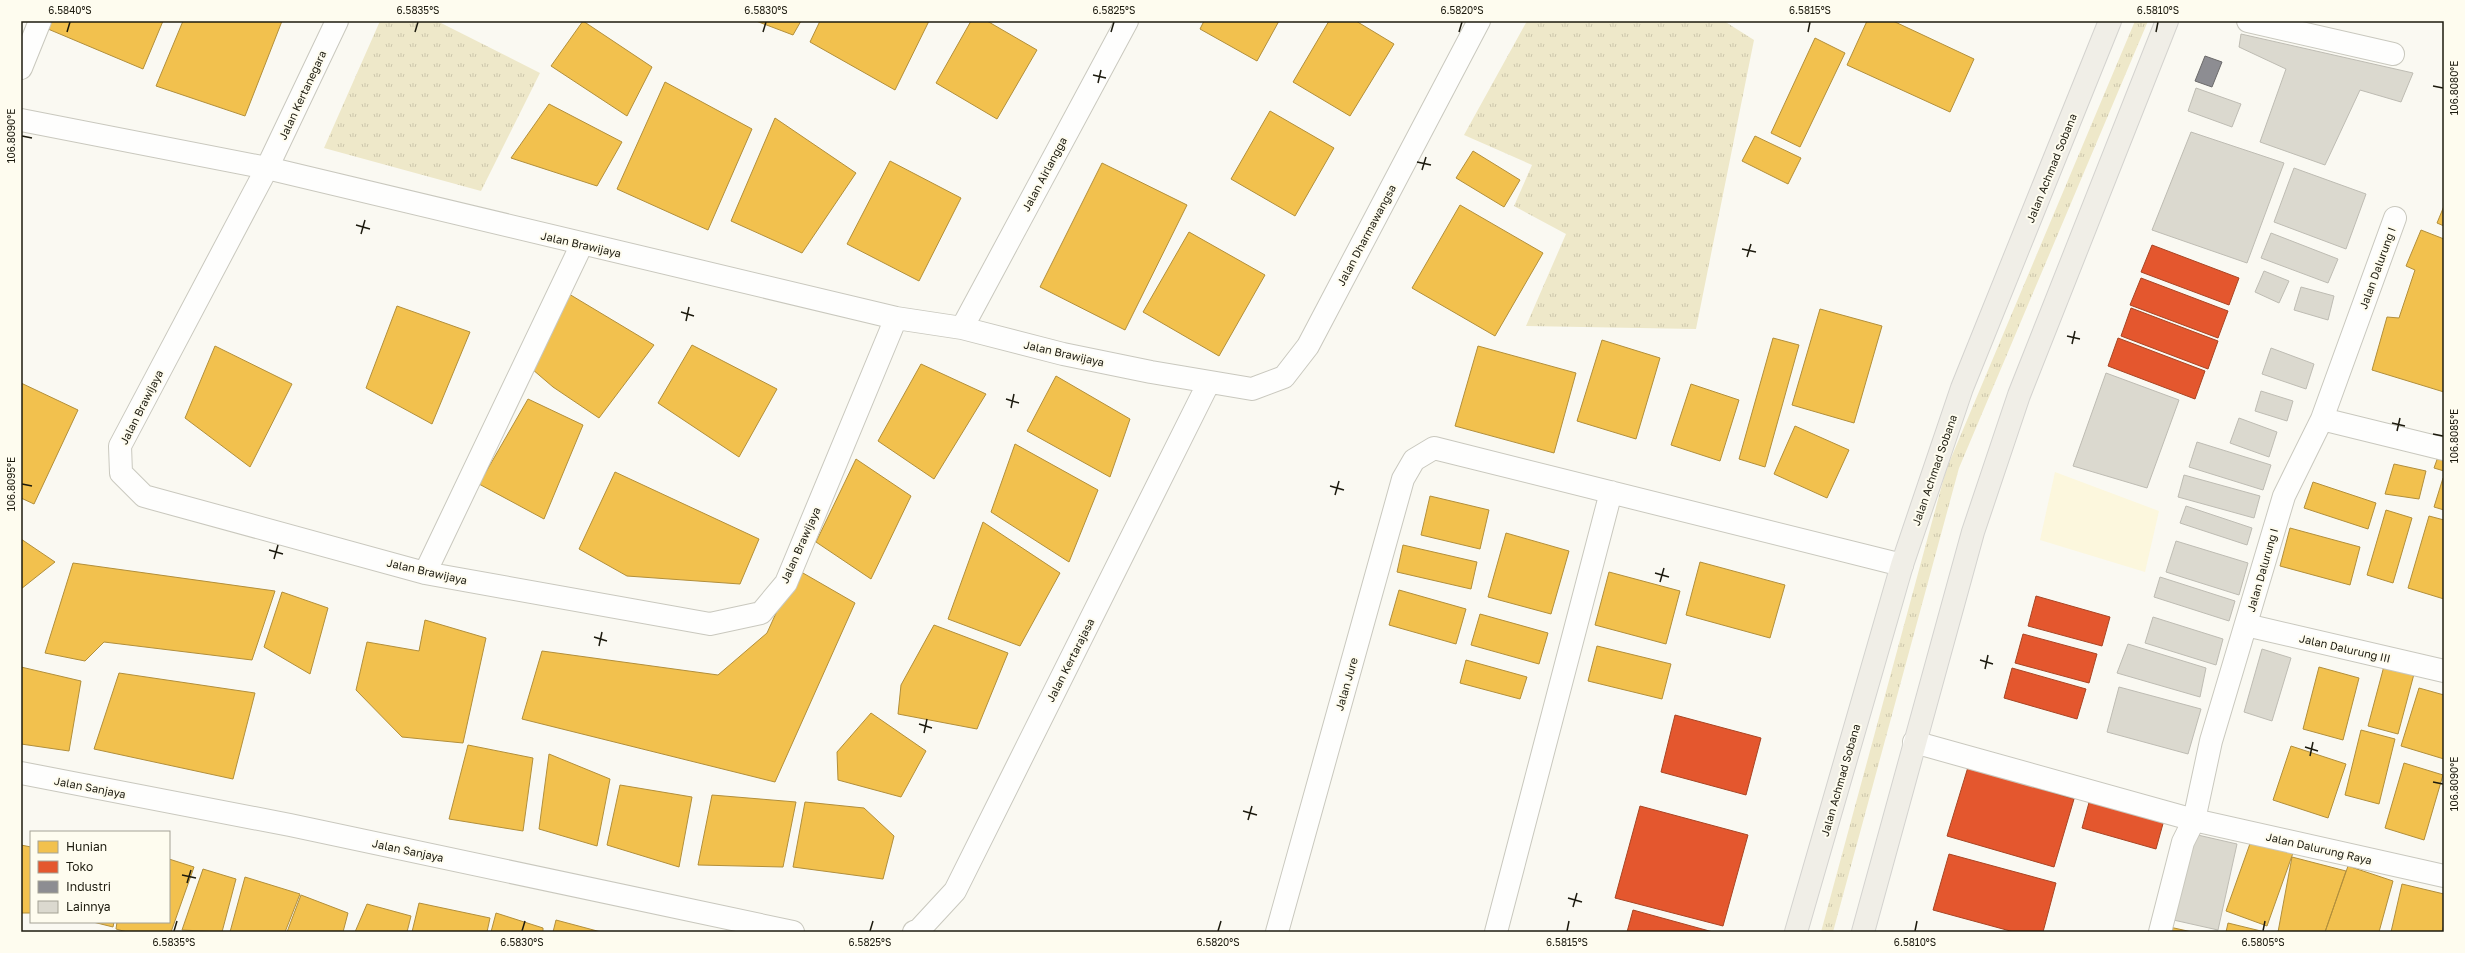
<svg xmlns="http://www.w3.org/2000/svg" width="2465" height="953" font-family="'Golos Text',sans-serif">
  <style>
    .built { fill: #fcf7dd }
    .grass { fill: url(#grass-tufts) }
    .homes { fill: #f2c14e; stroke: #b28f3b }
    .shops { fill: #e4572e; stroke: #a84524 }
    .industry { fill: #8d8d92; stroke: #6b6a6a }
    .building { fill: #dbd9cf; stroke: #bebcb3 }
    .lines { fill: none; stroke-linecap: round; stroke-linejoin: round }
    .minor-casing { stroke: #c9c8be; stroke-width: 24 }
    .major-casing { stroke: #d4d3cf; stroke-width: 24 }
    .minor { stroke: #fefefd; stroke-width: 22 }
    .major { stroke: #f0eee7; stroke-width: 22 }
    .ticks { fill: none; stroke: #1c1a0e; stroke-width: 1.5 }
    .labels { text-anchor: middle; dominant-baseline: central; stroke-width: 4; stroke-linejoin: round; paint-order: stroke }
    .street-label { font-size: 11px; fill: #1c1a0e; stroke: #fefcef }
    .neatline { fill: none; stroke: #1c1a0e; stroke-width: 1.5 }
    .ticks-label { font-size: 10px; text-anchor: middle; fill: #1c1a0e }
  </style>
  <defs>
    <pattern id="grass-tufts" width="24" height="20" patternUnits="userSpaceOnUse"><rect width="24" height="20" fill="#eee8c9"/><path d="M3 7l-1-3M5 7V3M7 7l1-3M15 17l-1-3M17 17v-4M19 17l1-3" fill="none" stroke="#ccc6ab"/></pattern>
  </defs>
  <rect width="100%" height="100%" fill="#faf9f2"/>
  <!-- built -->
  <path class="built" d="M2055,472L2159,511L2145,572L2040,540Z"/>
  <!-- grass -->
  <path class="grass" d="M380,21H437L540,73L481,191L324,148Z
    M1527,21H1724L1754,40L1696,329L1526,326L1566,234L1514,206L1532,165L1464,135Z
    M2135,21H2148L1959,468L1833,932H1821L1946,470Z"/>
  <!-- homes -->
  <path class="homes" d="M52,21H163L143,69L48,29Z
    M183,21H282L245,116L156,86Z
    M583,21L652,67L627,116L551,66Z
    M756,21H801L793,35Z
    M820,21H929L895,90L810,42Z
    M971,21H987L1037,50L997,119L936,83Z
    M1204,21H1279L1257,61L1200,29Z
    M1329,21H1356L1394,44L1350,116L1293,82Z
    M1867,21H1893L1974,59L1950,112L1847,65Z
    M1815,38L1845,53L1800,147L1771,133Z
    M665,82L752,129L708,230L617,189Z
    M549,104L622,142L597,186L511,158Z
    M1270,111L1334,148L1295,216L1231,179Z
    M775,118L856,173L802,253L731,221Z
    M1755,136L1801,158L1788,184L1742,161Z
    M1473,151L1520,180L1504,207L1456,178Z
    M890,161L961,198L919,281L847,244Z
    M1102,163L1187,205L1125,330L1040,287Z
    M1460,205L1543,253L1495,336L1412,288Z
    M2444,206V226L2437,223Z
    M2421,230L2444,239V392L2372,370L2387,317L2399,318L2415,270L2406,266Z
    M1189,232L1265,275L1219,356L1143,312Z
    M569,294L654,345L599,418L553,387L532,369Z
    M397,306L470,332L432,424L366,388Z
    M1820,309L1882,326L1854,423L1792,405Z
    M1773,338L1799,345L1765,467L1739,459Z
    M1602,340L1660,358L1636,439L1577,421Z
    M692,345L777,389L739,457L658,403Z
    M215,346L292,384L250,467L185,418Z
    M1478,346L1576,373L1554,453L1455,426Z
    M921,364L986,394L934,479L878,441Z
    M1056,376L1130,419L1110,477L1027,431Z
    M21,383L78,410L34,504L21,498Z
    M1691,384L1739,400L1720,461L1671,445Z
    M528,399L583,425L544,519L479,484Z
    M1795,426L1849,450L1827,498L1774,474Z
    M1015,444L1098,490L1069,562L991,512Z
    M2439,454L2444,456V471L2434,468Z
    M856,459L911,496L871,579L816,542Z
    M2394,464L2426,471L2419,499L2385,494Z
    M615,472L759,539L740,584L627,576L579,549Z
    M2443,478H2444V510L2434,507Z
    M2313,482L2376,503L2368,529L2304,508Z
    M1430,496L1489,510L1480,549L1421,535Z
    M2386,510L2412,518L2393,583L2367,575Z
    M2429,516L2444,520V599L2408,588Z
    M983,522L1060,573L1020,646L948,619Z
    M2290,528L2360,547L2350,585L2280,566Z
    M1506,533L1569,551L1551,614L1488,597Z
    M21,539L55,562L21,589Z
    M1403,545L1477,562L1471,589L1397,572Z
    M1700,562L1785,585L1770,638L1686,615Z
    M73,563L275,591L252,660L104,642L85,661L45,653Z
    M796,569L855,603L775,782L522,719L542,651L718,675L767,633Z
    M1609,572L1680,591L1666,644L1595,625Z
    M1399,590L1466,609L1456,644L1389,625Z
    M282,592L328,608L310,674L264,647Z
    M1480,614L1548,633L1539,664L1471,645Z
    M425,620L486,638L463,743L402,737L356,690L367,642L419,651Z
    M934,625L1008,653L977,729L898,714L901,685Z
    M1597,646L1671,664L1662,699L1588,681Z
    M1466,660L1527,677L1520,699L1460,683Z
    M2384,666L2414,674L2398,734L2368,726Z
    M21,667L81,681L69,751L21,744Z
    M2319,667L2359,678L2343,740L2303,729Z
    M119,673L255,693L233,779L94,749Z
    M2419,688L2444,695V759L2401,746Z
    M871,713L926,751L901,797L838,780L837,752Z
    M2361,730L2395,739L2379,804L2345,795Z
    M468,745L533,758L523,831L449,819Z
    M2291,746L2346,764L2328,818L2273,800Z
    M549,754L610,779L597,846L539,829Z
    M2404,763L2443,775L2424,840L2385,828Z
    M620,785L692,797L679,867L607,845Z
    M712,795L796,802L783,867L698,865Z
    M805,802L864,808L894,836L883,879L793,867Z
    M2252,838L2293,853L2267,926L2226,911Z
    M21,845L31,847V913H21Z
    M2292,857L2346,871L2325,932H2278Z
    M169,859L194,867L171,932H127L116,929L117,922H169Z
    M2348,866L2393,881L2379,932H2325Z
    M203,869L236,879L222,932L182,930Z
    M245,877L300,894L285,932H230Z
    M2402,884L2444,894V924L2442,932H2391Z
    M301,895L348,913L343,932H287Z
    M419,903L490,918L487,932H412Z
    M367,904L411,916L407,932H355Z
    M496,913L543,928V932H491Z
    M556,920L601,932H553Z
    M93,922H114L113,927Z
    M2228,923L2265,932H2226Z
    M2165,926L2192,932H2163Z"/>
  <!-- shops -->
  <path class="shops" d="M2152,245L2239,278L2229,305L2141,272Z
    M2141,278L2228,311L2218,338L2130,305Z
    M2131,308L2218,341L2208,369L2121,336Z
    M2118,338L2205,371L2195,399L2108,366Z
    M2036,596L2110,617L2102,646L2028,626Z
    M2023,634L2097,654L2089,683L2015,663Z
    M2012,668L2086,689L2077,719L2004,698Z
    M1675,715L1761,738L1746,795L1661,772Z
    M1968,767L2074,799L2054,867L1947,836Z
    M2090,799L2164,820L2156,849L2082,828Z
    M1640,806L1748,835L1723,926L1615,898Z
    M1949,854L2056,883L2043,932H2014L1933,910Z
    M1633,910L1713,932H1627Z"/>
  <!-- industry -->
  <path class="industry" d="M2205,56L2222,62L2212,87L2195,81Z"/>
  <!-- building -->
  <path class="building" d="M2241,34L2413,73L2401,102L2360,90L2325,165L2260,142L2286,69L2239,47Z
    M2196,88L2241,104L2232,127L2188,111Z
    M2191,132L2284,163L2247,263L2152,230Z
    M2294,168L2366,194L2346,249L2274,222Z
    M2271,233L2338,259L2328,283L2261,258Z
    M2264,271L2289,281L2279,303L2255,292Z
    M2301,287L2334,296L2328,320L2294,310Z
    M2271,348L2314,364L2306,389L2262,374Z
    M2106,373L2179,400L2147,488L2073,466Z
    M2261,391L2293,401L2287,421L2255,411Z
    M2239,418L2277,432L2269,457L2230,443Z
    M2197,442L2271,465L2263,490L2189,467Z
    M2184,475L2260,496L2254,518L2178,497Z
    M2186,506L2252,528L2247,545L2180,523Z
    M2176,541L2248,563L2239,595L2166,572Z
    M2160,577L2235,601L2229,621L2154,597Z
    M2153,617L2223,639L2216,665L2145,643Z
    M2128,644L2206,668L2200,697L2117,673Z
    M2262,649L2291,658L2272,721L2244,712Z
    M2119,687L2201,709L2188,754L2107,732Z
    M2189,833L2237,844L2218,930L2169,919Z"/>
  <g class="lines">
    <!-- minor casing -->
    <g class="minor-casing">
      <path id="minor" d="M337,21L267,168L120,446L121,473L144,496L425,573L710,624L761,613L786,583L896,318
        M2248,21L2393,54
        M21,68L40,21
        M21,120L267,168L896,318L962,328L1063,354L1151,372L1252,389L1284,377L1308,346L1479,21
        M962,328L1127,21
        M2322,419L2444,449
        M425,573L582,244
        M2246,625L2444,671
        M1914,742L2194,820L2444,876
        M21,773L290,825L793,932
        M914,932L919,930L955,891L1209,382
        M1277,932L1403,479L1414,460L1434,448L1902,565
        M1496,932L1611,492
        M2160,932L2183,842L2194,820L2211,741L2284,496L2322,419L2395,218"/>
    </g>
    <!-- major casing -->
    <g class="major-casing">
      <path id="major" d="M1796,932L1902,565L1962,388L2110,21
        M1863,932L1973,532L2019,395L2167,21"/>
    </g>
    <!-- minor -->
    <use href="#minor" class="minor"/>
    <!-- major -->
    <use href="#major" class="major"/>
  </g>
  <!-- ticks -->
  <path class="ticks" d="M67,32L70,22M415,32L418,22M763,32L766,22M1111,32L1114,22M1459,32L1462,22M1808,32L1810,22M2156,32L2158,22M1093,75L1106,78M1098,83L1101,70M2433,86L2443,88M22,136L32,138M1417,162L1431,165M1422,170L1426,157M356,225L370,229M361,234L365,220M1742,249L1756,252M1747,257L1751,244M681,312L694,316M686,321L689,307M2067,336L2080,339M2072,344L2075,331M1006,399L1019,403M1011,408L1014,394M2392,423L2405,426M2397,431L2400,418M2433,434L2443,436M22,484L32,486M1330,486L1344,490M1335,495L1339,481M269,550L283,554M274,559L278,545M1655,573L1669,577M1660,582L1664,568M594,637L607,641M599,646L602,632M1980,660L1993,664M1985,669L1988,655M919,724L932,728M924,733L927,719M2305,747L2318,751M2310,756L2313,742M2433,782L2443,784M1243,811L1257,815M1248,820L1252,806M182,875L196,878M187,883L191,870M1568,898L1582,902M1573,907L1577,893M174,931L177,921M522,931L525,921M870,931L873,921M1218,931L1221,921M1567,931L1569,921M1915,931L1917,921M2263,931L2265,921"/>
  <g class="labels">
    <!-- street labels -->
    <g class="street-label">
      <text transform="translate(302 95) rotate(-65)">Jalan Kertanegara</text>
      <text transform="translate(2051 168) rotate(-68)">Jalan Achmad Sobana</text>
      <text transform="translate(1044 174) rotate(-62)">Jalan Airlangga</text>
      <text transform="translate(1366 235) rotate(-62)">Jalan Dharmawangsa</text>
      <text transform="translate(581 244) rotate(13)">Jalan Brawijaya</text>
      <text transform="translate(2377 268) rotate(-70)">Jalan Dalurung I</text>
      <text transform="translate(1064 353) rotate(13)">Jalan Brawijaya</text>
      <text transform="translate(141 407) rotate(-63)">Jalan Brawijaya</text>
      <text transform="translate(1934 470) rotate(-71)">Jalan Achmad Sobana</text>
      <text transform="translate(800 545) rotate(-66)">Jalan Brawijaya</text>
      <text transform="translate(2262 570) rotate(-74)">Jalan Dalurung I</text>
      <text transform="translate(427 571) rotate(13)">Jalan Brawijaya</text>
      <text transform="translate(2345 648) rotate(13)">Jalan Dalurung III</text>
      <text transform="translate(1070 660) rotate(-63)">Jalan Kertarajasa</text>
      <text transform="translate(1346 684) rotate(-74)">Jalan Jure</text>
      <text transform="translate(1840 780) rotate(-74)">Jalan Achmad Sobana</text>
      <text transform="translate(90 787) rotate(11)">Jalan Sanjaya</text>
      <text transform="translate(2319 848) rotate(13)">Jalan Dalurung Raya</text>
      <text transform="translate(408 850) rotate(12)">Jalan Sanjaya</text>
    </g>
  </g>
  <!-- border -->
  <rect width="2465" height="953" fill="none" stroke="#fefcef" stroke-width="44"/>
  <!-- legend -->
  <rect x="30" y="831" width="140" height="92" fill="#fefcef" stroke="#a4a295"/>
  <rect x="38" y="841" width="20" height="12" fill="#f2c14e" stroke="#a4a295"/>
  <text x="66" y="851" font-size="12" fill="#1c1a0e">Hunian</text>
  <rect x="38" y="861" width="20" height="12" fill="#e4572e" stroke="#a4a295"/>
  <text x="66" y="871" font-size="12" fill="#1c1a0e">Toko</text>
  <rect x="38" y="881" width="20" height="12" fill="#8d8d92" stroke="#a4a295"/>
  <text x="66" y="891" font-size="12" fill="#1c1a0e">Industri</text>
  <rect x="38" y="901" width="20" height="12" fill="#dbd9cf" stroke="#a4a295"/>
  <text x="66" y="911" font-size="12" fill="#1c1a0e">Lainnya</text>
  <rect x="22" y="22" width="2421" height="909" class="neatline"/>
  <g class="ticks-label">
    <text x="70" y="14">6.5840°S</text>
    <text x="418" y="14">6.5835°S</text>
    <text x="766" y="14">6.5830°S</text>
    <text x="1114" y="14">6.5825°S</text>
    <text x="1462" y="14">6.5820°S</text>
    <text x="1810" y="14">6.5815°S</text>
    <text x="2158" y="14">6.5810°S</text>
    <text transform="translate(2454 88) rotate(-90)" y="4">106.8080°E</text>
    <text transform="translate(11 136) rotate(-90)" y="4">106.8090°E</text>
    <text transform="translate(2454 436) rotate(-90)" y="4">106.8085°E</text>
    <text transform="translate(11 484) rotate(-90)" y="4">106.8095°E</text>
    <text transform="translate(2454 784) rotate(-90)" y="4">106.8090°E</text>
    <text x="174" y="946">6.5835°S</text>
    <text x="522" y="946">6.5830°S</text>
    <text x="870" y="946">6.5825°S</text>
    <text x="1218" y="946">6.5820°S</text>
    <text x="1567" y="946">6.5815°S</text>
    <text x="1915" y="946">6.5810°S</text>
    <text x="2263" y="946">6.5805°S</text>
  </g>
</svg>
